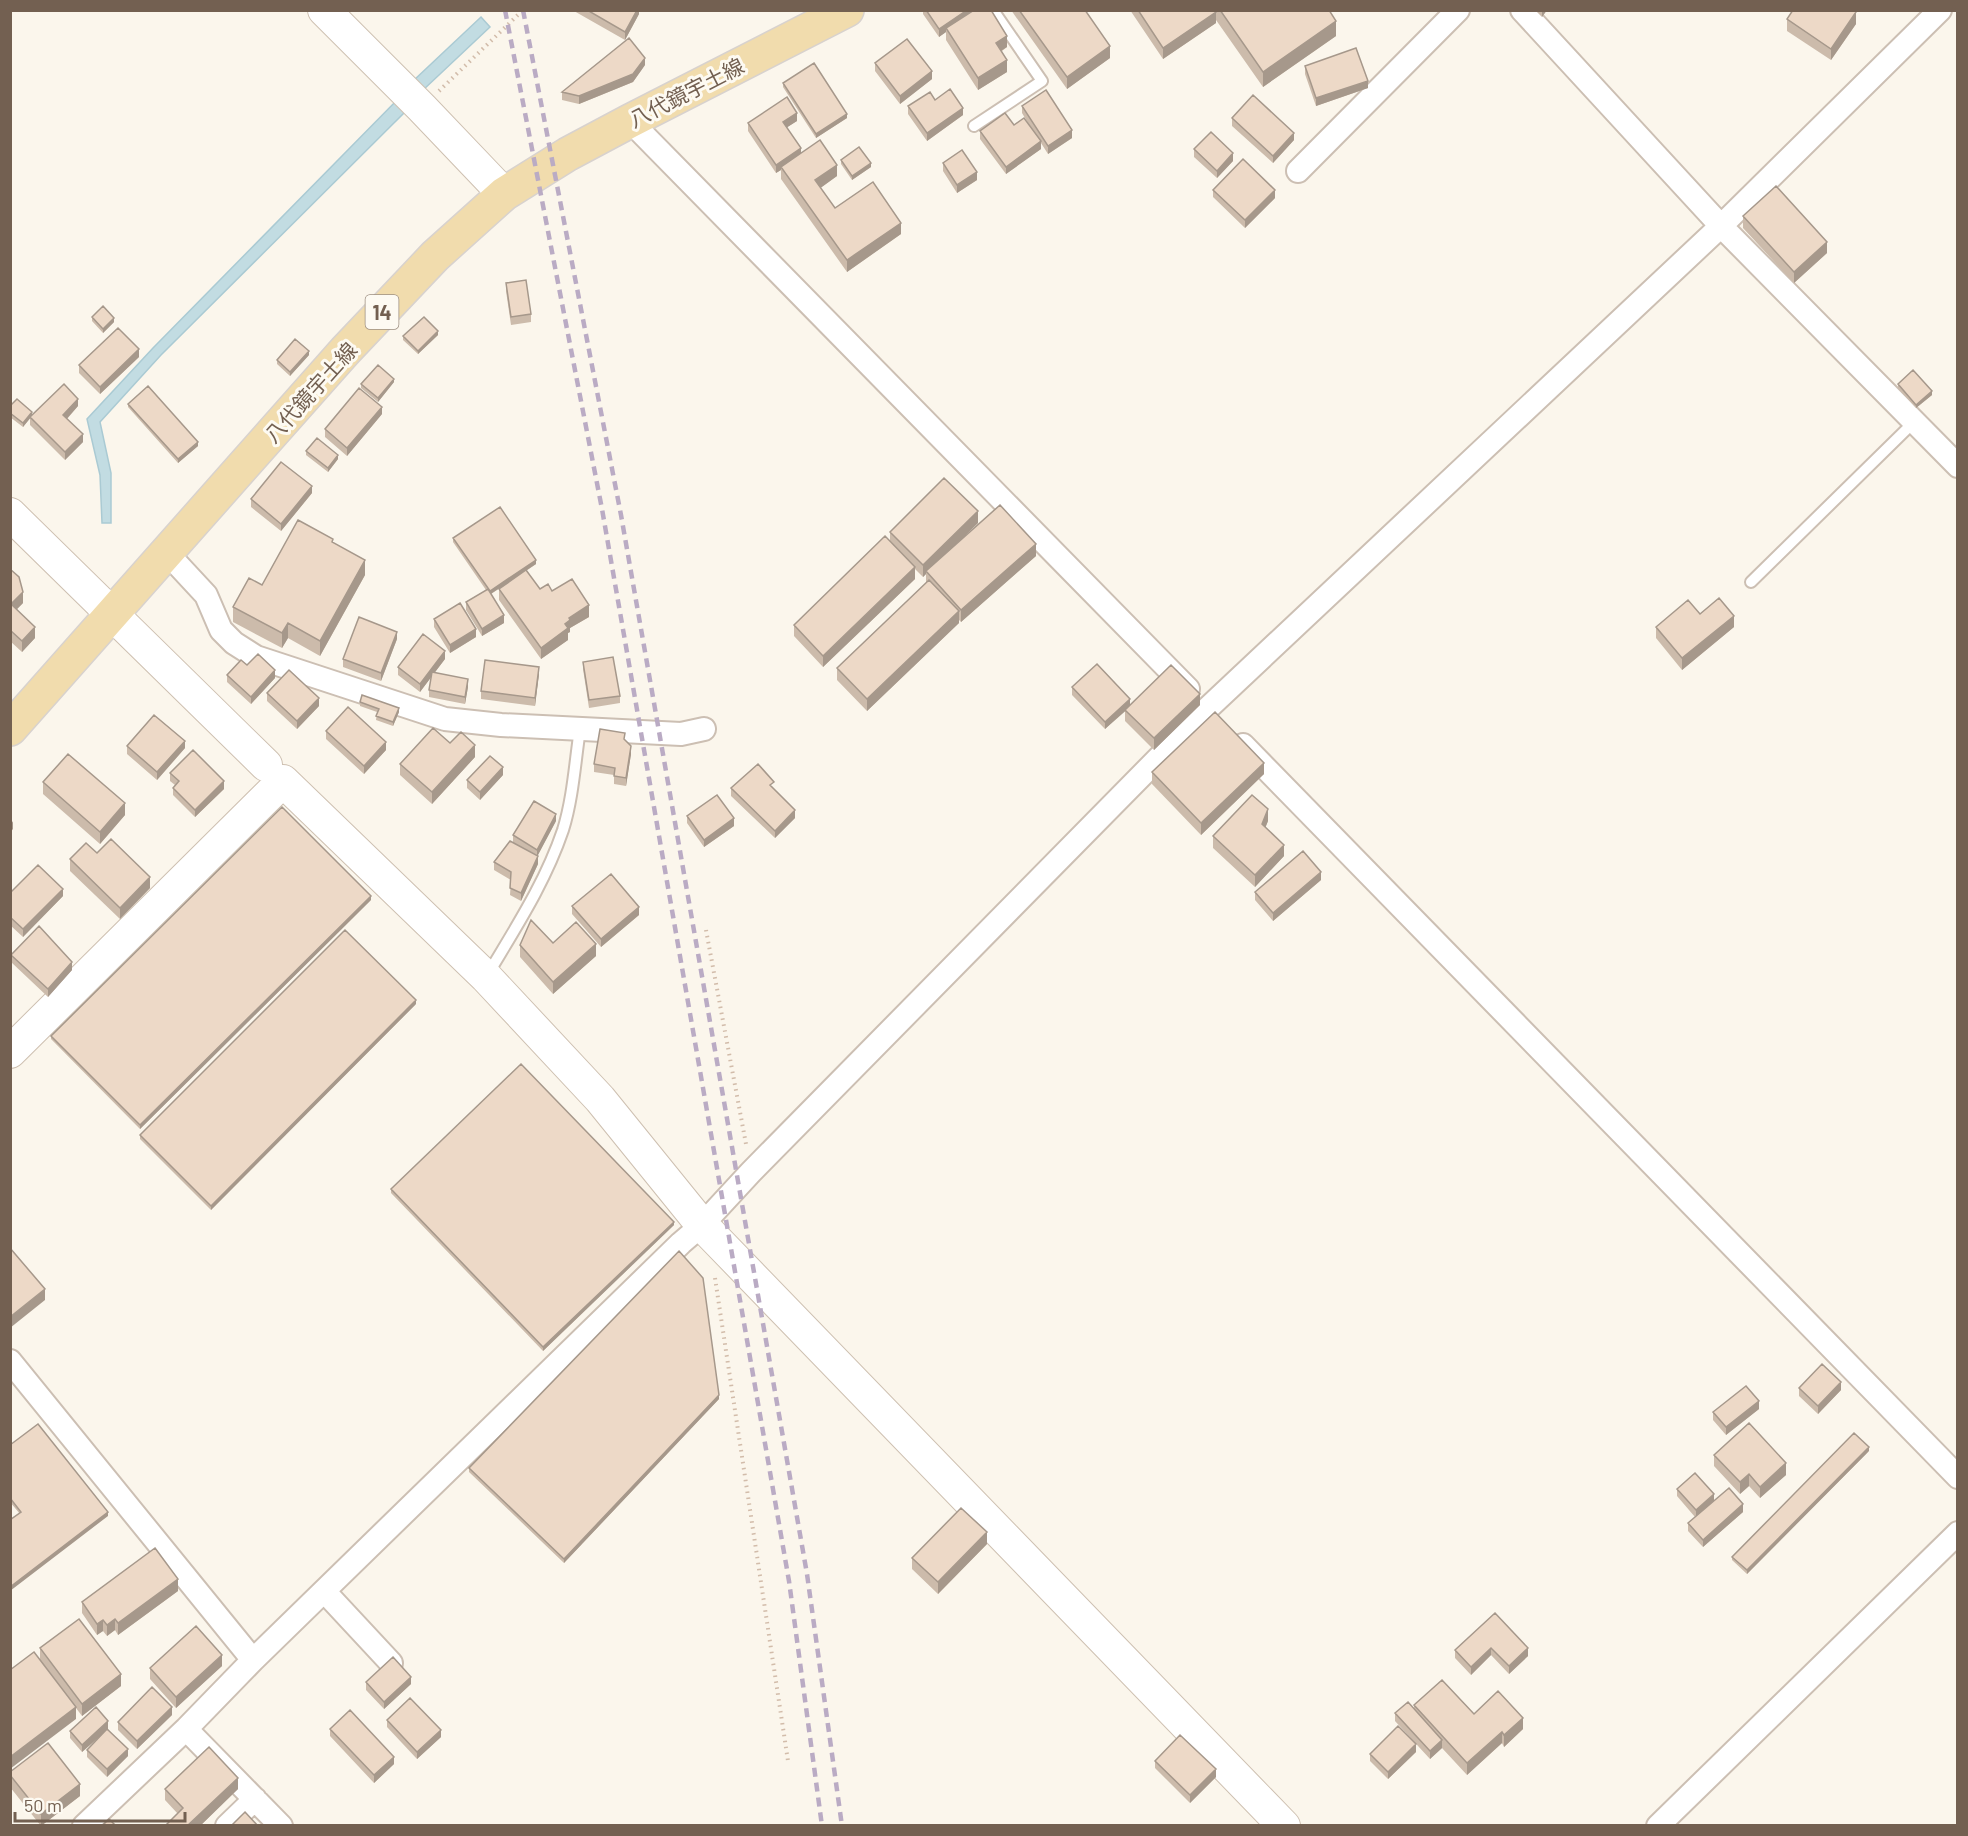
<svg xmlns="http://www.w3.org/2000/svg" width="1968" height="1836" font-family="Barlow,'Noto Sans JP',sans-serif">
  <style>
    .water { fill: #c2dce2; stroke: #aacad3; stroke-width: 1.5 }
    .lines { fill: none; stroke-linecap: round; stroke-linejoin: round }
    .lane-casing { stroke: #ccbfb3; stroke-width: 14 }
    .street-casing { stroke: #ccbfb3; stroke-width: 26 }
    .secondary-casing { stroke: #cec0b1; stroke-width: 34 }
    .primary-casing { stroke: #d8d2ce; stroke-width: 36 }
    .path { stroke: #d2bcaa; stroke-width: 4; stroke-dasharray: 1.5 4.5; stroke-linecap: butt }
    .lane { stroke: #fff; stroke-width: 10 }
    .street { stroke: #fff; stroke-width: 22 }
    .secondary { stroke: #fff; stroke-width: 32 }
    .primary { stroke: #f1dcad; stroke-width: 33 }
    .rail { stroke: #baabc4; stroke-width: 4.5; stroke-dasharray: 9 6; stroke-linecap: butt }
    .wall { fill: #ccbbab }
    .shaded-wall { fill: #a6988b }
    .building { fill: #edd9c7; stroke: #a6988b; stroke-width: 1.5 }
    .labels { text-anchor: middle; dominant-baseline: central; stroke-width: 6; stroke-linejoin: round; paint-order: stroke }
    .shield { fill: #fdfaf2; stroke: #9c8e81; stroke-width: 1.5 }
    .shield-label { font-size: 20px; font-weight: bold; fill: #736051 }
    .street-label { font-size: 21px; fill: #736051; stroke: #fdfaf2 }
  </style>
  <rect width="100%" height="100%" fill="#fbf6ec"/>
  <!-- water -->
  <path class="water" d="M481,17L490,27L422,91L413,81Z
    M399,98L409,108L161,355L100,422L111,473V523H102L100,475L87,419L153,348Z"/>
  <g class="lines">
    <!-- lane casing -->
    <g class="lane-casing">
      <path id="lane" d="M974,126L1042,81L993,10
        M1751,582L1914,422
        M488,974C516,927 545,883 563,830C573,798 575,762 580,729"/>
    </g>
    <!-- street casing -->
    <g class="street-casing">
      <path id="street" d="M1522,10L1721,226L1958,466
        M630,121L1188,689
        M1298,171L1458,10
        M167,553L206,595L221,630L234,643L256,657L445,719L501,725L681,734L704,729
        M1243,745L1958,1477
        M10,1361L253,1660
        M324,1591L391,1663
        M186,1729L281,1826
        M84,1826L186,1729L253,1660L681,1243L702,1225L751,1172L1208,708L1721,226L1940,10
        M227,1826L255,1799
        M1658,1826L1958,1533"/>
    </g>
    <!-- secondary casing -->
    <g class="secondary-casing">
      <path id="secondary" d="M324,10L422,108L504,194
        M10,514L266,765
        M10,1052L283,781L486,977L600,1099L702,1225L1284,1826"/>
    </g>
    <!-- primary casing -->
    <g class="primary-casing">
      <path id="primary" d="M10,729L345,351L435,256L504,194L568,154L630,121L847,10"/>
    </g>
    <!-- path -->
    <path class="path" d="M439,91L523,10
      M706,930L746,1144
      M715,1278L788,1761"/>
    <!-- lane -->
    <use href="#lane" class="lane"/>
    <!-- street -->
    <use href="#street" class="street"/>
    <!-- secondary -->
    <use href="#secondary" class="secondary"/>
    <!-- primary -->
    <use href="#primary" class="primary"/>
    <!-- rail -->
    <path class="rail" d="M505,10L602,509L789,1581L822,1826
      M523,10L621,515L807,1574L842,1826"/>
  </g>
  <!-- wall -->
  <path class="wall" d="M639,10V14L625,40L574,11Z
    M923,10H991L1007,47L1002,51L1007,72L978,90L946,40V32L939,37L923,14Z
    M1011,10H1085L1110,58L1067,89Z
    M1130,10H1329L1336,36L1263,87L1216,20V23L1163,59Z
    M1535,10H1547L1542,17Z
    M1787,19L1856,24L1831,60L1787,31Z
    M875,63L932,79L900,104L875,71Z
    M645,65L633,82L579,104L562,100V92Z
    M1305,66L1368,88L1316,106L1305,74Z
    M783,83L847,118L816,138L783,87Z
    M935,100L963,115L927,141L908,114V106Z
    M1022,106L1072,138L1048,154L1041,143V149L1006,174L980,139V131L1014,125L1031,128L1022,113Z
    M1232,118L1294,140L1273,163L1232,126Z
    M797,121L787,127L801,153L837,176L820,188L835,208L901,234L847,272L781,179V170L776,173L748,131V123Z
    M1194,149L1233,161L1217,178L1194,157Z
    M841,160L871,167L852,180L841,164Z
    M943,163L977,180L957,193L943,171Z
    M1213,190L1275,198L1245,228L1213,197Z
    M1743,216L1827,253L1794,283L1743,228Z
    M506,283L531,314V322L511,325L506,291Z
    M92,317L114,322L103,333L92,321Z
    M438,335L418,354L403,340V336Z
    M309,355L290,376L277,364V360Z
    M139,357L100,394L79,373V365Z
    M394,382L378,402L361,388V384Z
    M1898,384L1932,395L1916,408L1898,388Z
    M128,404L198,446L178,463L128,407Z
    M10,406L32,416L78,406L67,419L83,442L65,460L30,425V418L23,427L10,417Z
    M382,414L347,456L325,437V429Z
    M306,451L338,459L328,472L306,455Z
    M312,493L281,531L251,507V499Z
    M978,523L954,546L1036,556L961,622L959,620V623L867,711L837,680V668L926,583V574L923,577L915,569V579L823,667L794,636V625L890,541V532Z
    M453,538L536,564L526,571L540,589L552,591L589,617L570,628V632L568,633V640L541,659L499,600V589L509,582L491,594L504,623L482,636L466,610V602L486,590L453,542Z
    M333,542L365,575L320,656L288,638L282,648L233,622V607L262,585Z
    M10,569L23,603L17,609L35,638L22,652L10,641Z
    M1700,614L1734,627L1682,670L1656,638V627Z
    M434,619L476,637L450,653L434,627Z
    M397,639L381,681L343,667V659Z
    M445,659L435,672L468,687L465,704L429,697V690L431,677L420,692L398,675V667Z
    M583,662L620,696V703L589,708L583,669Z
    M247,665L275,678L251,704L227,682V675Z
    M539,674L535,706L481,699V691Z
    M1072,687L1130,706L1200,705L1154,750L1125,721V710L1105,729L1072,695Z
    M267,693L319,706L297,729L267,701Z
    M360,702L399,712L393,726L376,720L377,712L360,706Z
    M326,731L386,750L364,774L326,739Z
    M625,740L631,754L626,786L614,784V775L594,772V764Z
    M450,743L475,757L432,804L400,775V764Z
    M127,746L185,748L157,780L127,754Z
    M1152,772L1264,774L1201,835L1152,784Z
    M170,773L224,789L195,817L173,795V788L175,785L170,781Z
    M503,775L480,800L467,788V780Z
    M43,782L125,815L100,844L43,794Z
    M731,788L774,789L795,818L775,838L731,796Z
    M687,816L734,826L704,847L687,823Z
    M556,821L537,856L538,864L521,901L510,895L511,880L494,870V862L513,843V835Z
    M1268,821L1265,828L1284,856L1255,887L1213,848V836Z
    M97,853L150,888L120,919L70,871V859Z
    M1321,880L1273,921L1255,900V892Z
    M10,893L63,896L23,937L10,925Z
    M371,900L140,1129L51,1039V1036Z
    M572,906L639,915L601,947L572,914Z
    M553,943L596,956L553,994L520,957V945Z
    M11,955L72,970L48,997L11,962Z
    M416,1004L211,1210L140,1139V1135Z
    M391,1189L674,1225L543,1351L391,1193Z
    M1799,1388L1841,1390L1818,1414L1799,1396Z
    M719,1399L564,1563L469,1472V1468Z
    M1759,1409L1726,1435L1713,1420V1412Z
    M10,1445L108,1516L20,1514L10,1502Z
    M1869,1451L1747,1574L1732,1560V1557Z
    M1714,1455L1786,1475L1760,1498L1749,1486L1740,1494L1714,1466Z
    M1677,1489L1714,1501L1743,1512L1703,1547L1688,1531V1523L1695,1517L1677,1496Z
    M987,1544L938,1594L912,1569V1558Z
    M178,1591L118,1635L115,1630L107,1636L103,1631L97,1635L82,1613V1602Z
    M1495,1613L1528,1656L1509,1674L1491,1655L1471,1675L1455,1658V1650Z
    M40,1648L121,1686L82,1716L76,1708V1719L40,1660Z
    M222,1666L176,1708L150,1679V1668Z
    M366,1682L411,1684L384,1709L366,1690Z
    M1414,1705L1474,1714L1523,1729L1504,1747L1502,1743L1467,1775L1442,1748L1430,1759L1395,1721V1713L1414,1709Z
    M172,1715L137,1749L118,1730V1722Z
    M387,1720L441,1737L417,1759L387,1727Z
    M108,1729L128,1756L107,1777L87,1757V1750L96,1740L82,1752L70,1738V1731Z
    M330,1729L394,1764L374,1783L330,1736Z
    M1416,1752L1388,1779L1370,1761V1754Z
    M1155,1761L1216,1777L1190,1803L1155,1768Z
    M10,1772L80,1796L41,1826L10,1787Z
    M165,1789H238L200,1826H165L178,1814L165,1800Z"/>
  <!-- shaded-wall -->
  <path class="shaded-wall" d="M637,10H639V14L625,40V32Z
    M967,10H976L946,28V32L939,37V29Z
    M1542,10H1547L1542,17Z
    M1216,12V23L1163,59V48Z
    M1856,12V24L1831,60V49Z
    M1336,21V36L1263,87V72Z
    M1007,36V47L996,54V43Z
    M1110,46V58L1067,89V77Z
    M645,58V65L633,82L579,104V96Z
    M1007,60V72L978,90V78Z
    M932,71V79L900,104V96Z
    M1368,81V88L1316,106V98Z
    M963,108V115L927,141V133Z
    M797,113V121L783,130V122Z
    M847,114V118L816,138V134Z
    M1072,130V138L1048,154V146Z
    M1294,133V140L1273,163V156Z
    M1041,141V149L1006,174V167Z
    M801,148V156L781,167V170L776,173V165Z
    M1233,153V161L1217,178V171Z
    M871,163V167L852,180V176Z
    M837,165V176L815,192V180Z
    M977,172V180L957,193V185Z
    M1275,190V198L1245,228V220Z
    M901,223V234L847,272V260Z
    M1827,242V253L1794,283V272Z
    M114,318V322L103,333V329Z
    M438,331V335L418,354V351Z
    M139,349V357L100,394V387Z
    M309,351V355L290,376V372Z
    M394,379V382L378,402V398Z
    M1932,391V395L1916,408V405Z
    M78,399V406L63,423V415Z
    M382,407V414L347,456V448Z
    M32,412V416L23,427V423Z
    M83,434V442L65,460V452Z
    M198,442V446L178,463V459Z
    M338,455V459L328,472V468Z
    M312,486V493L281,531V524Z
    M978,511V523L927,573L926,571V574L923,577V565Z
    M1036,544V556L961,622V610Z
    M365,560V575L320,656V641Z
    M536,560V564L489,595V591Z
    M915,567V579L823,667V656Z
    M23,592V603L11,615V604Z
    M589,605V617L570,628V632L568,633V640L541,659V648L565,624L569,618Z
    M959,611V623L867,711V699Z
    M504,615V623L482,636V629Z
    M1734,616V627L1682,670V658Z
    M288,623V638L282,648V633Z
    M35,627V638L22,652V641Z
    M476,629V637L450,653V645Z
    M397,632V639L381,681V673Z
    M445,651V659L420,692V684Z
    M539,667V674L535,706V698Z
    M275,670V678L251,704V697Z
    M468,679V687L465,704V697Z
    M1200,694V705L1154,750V738Z
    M319,698V706L297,729V721Z
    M1130,699V707L1105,729V722Z
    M399,708V712L393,726V722Z
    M185,741V748L157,780V772Z
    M386,742V750L364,774V766Z
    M475,745V757L432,804V792Z
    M631,746V754L626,786V778Z
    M1264,763V774L1201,835V823Z
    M503,767V775L480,800V792Z
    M224,781V789L195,817V810Z
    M125,803V815L100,844V832Z
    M1268,809V821L1262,836V824Z
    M795,810V818L775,838V831Z
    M556,814V821L537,857V850Z
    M734,818V826L704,847V840Z
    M13,821V829L10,833V826Z
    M1284,845V856L1255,887V875Z
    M538,856V864L521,901V893Z
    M1321,872V880L1273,921V913Z
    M150,877V888L120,919V908Z
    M63,889V896L23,937V929Z
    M371,896V900L140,1129V1125Z
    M639,907V915L601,947V939Z
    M596,944V956L553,994V982Z
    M72,962V970L48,997V989Z
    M416,1000V1004L211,1210V1206Z
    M674,1222V1225L543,1351V1347Z
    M45,1289V1300L10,1328V1317Z
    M1841,1382V1390L1818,1414V1406Z
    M719,1395V1399L564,1563V1559Z
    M1759,1401V1409L1726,1435V1427Z
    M1869,1447V1451L1747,1574V1570Z
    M1786,1463V1475L1760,1498V1487Z
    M1749,1474V1486L1740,1494V1482Z
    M1714,1494V1501L1696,1517V1510Z
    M1743,1504V1512L1703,1547V1540Z
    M108,1512V1516L10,1591V1587Z
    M987,1532V1544L938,1594V1582Z
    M178,1579V1591L118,1635V1623Z
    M115,1619V1630L107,1636V1625Z
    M103,1620V1631L97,1635V1624Z
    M1491,1648V1655L1471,1675V1667Z
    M1528,1648V1656L1509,1674V1666Z
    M222,1655V1666L176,1708V1697Z
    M121,1674V1686L82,1716V1704Z
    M411,1677V1684L384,1709V1702Z
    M76,1707V1719L10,1769V1757Z
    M172,1707V1715L137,1749V1741Z
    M1523,1718V1729L1504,1747V1735Z
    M108,1721V1729L82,1752V1745Z
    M441,1730V1737L417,1759V1752Z
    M1502,1732V1743L1467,1775V1763Z
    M1442,1740V1748L1430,1759V1751Z
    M1416,1744V1752L1388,1779V1772Z
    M128,1749V1756L107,1777V1769Z
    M394,1757V1764L374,1783V1775Z
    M1216,1769V1777L1190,1803V1795Z
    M238,1778V1789L200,1826H187Z
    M80,1784V1796L41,1826V1814Z"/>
  <!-- building -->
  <path class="building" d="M587,10H637L625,32Z
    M926,10H967L939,29Z
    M974,10H991L1007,36L996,43L1007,60L978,78L946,28Z
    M1019,10H1085L1110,46L1067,77Z
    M1138,10H1215L1216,12L1163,48Z
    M1220,10H1329L1336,21L1263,72Z
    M1793,10H1853L1856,12L1831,49L1787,19Z
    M629,38L645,58L633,74L579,96L562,92Z
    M907,39L932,71L900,96L875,63Z
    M1356,48L1368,81L1316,98L1305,66Z
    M814,63L847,114L816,134L783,83Z
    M950,89L963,108L927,133L908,106L930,92L935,100Z
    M1046,90L1072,130L1048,146L1022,106Z
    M1253,95L1294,133L1273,156L1232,118Z
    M787,97L797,113L783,122L801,148L776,165L748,123Z
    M1005,113L1014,125L1024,118L1041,141L1006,167L980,131Z
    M1211,132L1233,153L1217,171L1194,149Z
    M820,140L837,165L815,180L835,208L873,182L901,223L847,260L781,167Z
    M859,147L871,163L852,176L841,160Z
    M962,150L977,172L957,185L943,163Z
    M1243,159L1275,190L1245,220L1213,190Z
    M1776,186L1827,242L1794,272L1743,216Z
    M526,280L531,314L511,317L506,283Z
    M103,306L114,318L103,329L92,317Z
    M424,317L438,331L418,351L403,336Z
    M118,328L139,349L100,387L79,365Z
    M295,339L309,351L290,372L277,360Z
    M378,365L394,379L378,398L361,384Z
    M1913,370L1932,391L1916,405L1898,384Z
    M64,384L78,399L63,415L83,434L65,452L30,417Z
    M148,386L198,442L178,459L128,404Z
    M359,388L382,407L347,448L325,429Z
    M17,399L32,412L23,423L10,413V406Z
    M317,438L338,455L328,468L306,451Z
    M281,462L312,486L281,524L251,499Z
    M944,478L978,511L923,565L890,532Z
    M1000,505L1036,544L961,610L926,571Z
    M500,507L536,560L490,591L453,538Z
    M298,520L333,539L332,542L365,560L320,641L288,623L282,633L233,607L249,578L262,585Z
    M885,536L915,567L823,656L794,625Z
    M10,569L19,577L23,592L11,604L35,627L22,641L10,630Z
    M526,570L540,589L548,584L552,591L572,579L589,605L569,618L570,620L565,624L568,628L541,648L499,589Z
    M929,580L959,611L867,699L837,668Z
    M488,589L504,615L482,629L466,602Z
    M1719,598L1734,616L1682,658L1656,627L1688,600L1700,614Z
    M460,603L476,629L450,645L434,619Z
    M359,617L397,632L381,673L343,659Z
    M423,634L445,651L420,684L398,667Z
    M258,654L275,670L251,697L227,675L241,660L247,665Z
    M613,657L620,696L589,700L583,662Z
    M485,660L539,667L535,698L481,691Z
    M1097,664L1130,699L1105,722L1072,687Z
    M1171,665L1200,694L1154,738L1125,710Z
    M289,670L319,698L297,721L267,693Z
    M432,672L468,679L465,697L429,690Z
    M362,695L399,708L393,722L376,716L379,709L360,702Z
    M348,707L386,742L364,766L326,731Z
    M1215,712L1264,763L1201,823L1152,772Z
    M154,715L185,741L157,772L127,746Z
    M433,728L450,743L461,732L475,745L432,792L400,764Z
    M600,729L625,733L624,739L631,746L626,778L614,776L615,768L594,764Z
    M193,750L224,781L195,810L173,788L179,781L170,773Z
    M68,754L125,803L100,832L43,782Z
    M490,756L503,767L480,792L467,780Z
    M758,764L774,782L770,785L795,810L775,831L731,788Z
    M717,795L734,818L704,840L687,816Z
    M1252,795L1268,809L1262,824L1284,845L1255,875L1213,836Z
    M534,801L556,814L537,850L513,835Z
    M282,807L371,896L140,1125L51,1036Z
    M111,839L150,877L120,908L70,859L86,843L97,853Z
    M510,841L538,856L521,893L510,888L511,872L494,862Z
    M1303,851L1321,872L1273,913L1255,892Z
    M38,865L63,889L23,929L10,917V893Z
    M611,874L639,907L601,939L572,906Z
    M531,920L553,943L576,922L596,944L553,982L520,945Z
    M39,926L72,962L48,989L11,955Z
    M345,930L416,1000L211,1206L140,1135Z
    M521,1064L674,1222L543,1347L391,1189Z
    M10,1248L45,1289L10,1317Z
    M679,1251L703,1278L719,1395L564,1559L469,1468Z
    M1822,1364L1841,1382L1818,1406L1799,1388Z
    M1746,1386L1759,1401L1726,1427L1713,1412Z
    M1749,1423L1786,1463L1760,1487L1749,1474L1740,1482L1714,1455Z
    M38,1424L108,1512L10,1587V1520L21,1512L10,1498V1445Z
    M1854,1433L1869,1447L1747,1570L1732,1557Z
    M1695,1473L1714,1494L1696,1510L1677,1489Z
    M1729,1488L1743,1504L1703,1540L1688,1523Z
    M961,1508L987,1532L938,1582L912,1558Z
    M155,1548L178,1579L118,1623L115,1619L107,1625L103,1620L97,1624L82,1602Z
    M1495,1613L1528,1648L1509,1666L1491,1648L1471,1667L1455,1650Z
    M79,1619L121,1674L82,1704L40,1648Z
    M196,1626L222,1655L176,1697L150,1668Z
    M34,1652L76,1707L10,1757V1670Z
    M393,1657L411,1677L384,1702L366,1682Z
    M1442,1680L1474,1714L1498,1691L1523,1718L1504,1735L1502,1732L1467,1763L1414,1705Z
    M152,1687L172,1707L137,1741L118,1722Z
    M410,1698L441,1730L417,1752L387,1720Z
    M1408,1702L1442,1740L1430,1751L1395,1713Z
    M96,1707L108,1721L82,1745L70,1731Z
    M350,1710L394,1757L374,1775L330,1729Z
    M1398,1726L1416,1744L1388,1772L1370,1754Z
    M107,1729L128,1749L107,1769L87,1750Z
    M1180,1735L1216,1769L1190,1795L1155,1761Z
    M48,1743L80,1784L41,1814L10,1775V1772Z
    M209,1747L238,1778L187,1826H165L183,1808L165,1789Z
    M245,1812L258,1826H231Z
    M109,1819L116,1826H102Z"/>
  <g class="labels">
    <!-- shield labels -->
    <rect class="shield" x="365.5" y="295" width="33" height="34" rx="4.5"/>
    <g class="shield-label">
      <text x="382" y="312">14</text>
    </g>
    <!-- street labels -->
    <g class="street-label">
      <text transform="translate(686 92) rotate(-27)">八代鏡宇土線</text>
      <text transform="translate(310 392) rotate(-48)">八代鏡宇土線</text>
    </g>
  </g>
  <!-- border -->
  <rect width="1968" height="1836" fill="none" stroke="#736051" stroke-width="24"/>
  <!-- scale -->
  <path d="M15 1812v9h170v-9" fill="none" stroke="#736051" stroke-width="3"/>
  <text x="24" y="1812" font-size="18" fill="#736051" stroke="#fdfaf2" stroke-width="4.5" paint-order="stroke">50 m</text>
</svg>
